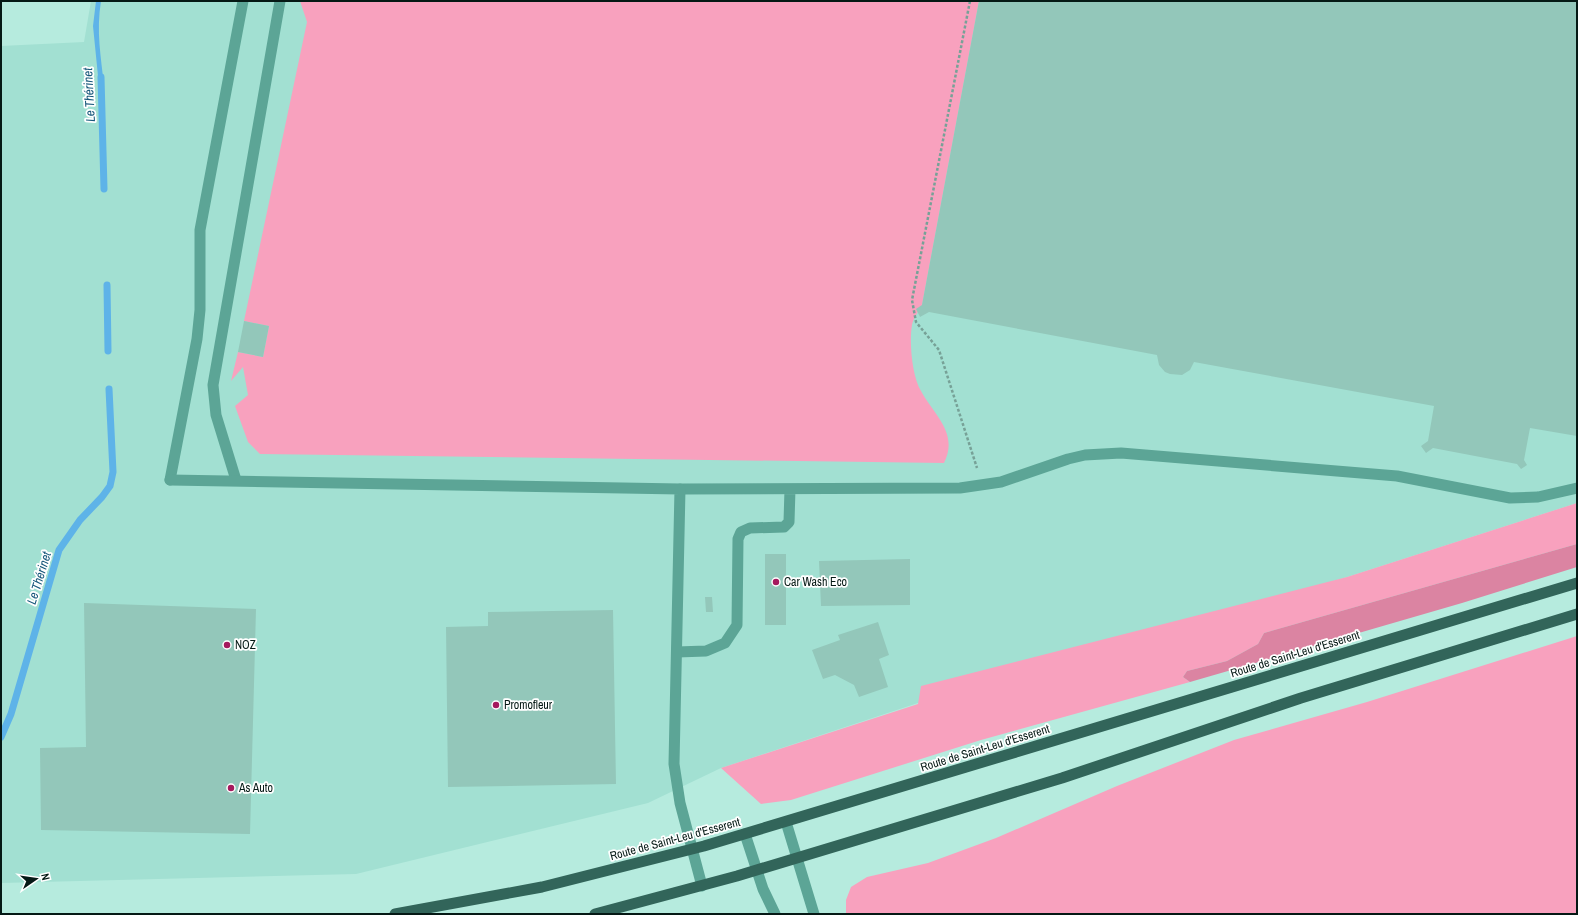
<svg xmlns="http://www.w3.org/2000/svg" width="1578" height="915" font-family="'Archivo Narrow',sans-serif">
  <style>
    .built { fill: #a2e0d2 }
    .green { fill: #f8a1be }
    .forest { fill: #db84a2 }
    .water { fill: #5eb3e8 }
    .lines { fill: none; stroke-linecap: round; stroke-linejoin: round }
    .stream { stroke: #5eb3e8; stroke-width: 7 }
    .building { fill: #93c7ba }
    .path { stroke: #77a197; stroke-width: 2.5; stroke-dasharray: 3 2; stroke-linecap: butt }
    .service { stroke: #5ca596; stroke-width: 11 }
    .minor { stroke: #5ca596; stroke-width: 11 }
    .primary { stroke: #32655a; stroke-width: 11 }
    .poi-dot { fill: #a5195d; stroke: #fff; stroke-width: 1.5 }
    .labels { text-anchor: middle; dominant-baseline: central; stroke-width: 3.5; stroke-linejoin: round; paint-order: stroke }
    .poi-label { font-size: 12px; fill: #051915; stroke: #fff; text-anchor: start }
    .street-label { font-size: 12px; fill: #051915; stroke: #fff }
    .water-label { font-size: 13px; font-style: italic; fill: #18587b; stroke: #fff }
  </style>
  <rect width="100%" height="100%" fill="#b6ebde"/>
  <!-- built -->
  <path class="built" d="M91,1H1577V503L1347,577L918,703L721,768L648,803L356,874L1,883V46L84,42Z"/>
  <!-- green -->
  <path class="green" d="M300,1H979L922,305C919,311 913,318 912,325C909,342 912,376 921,391C934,415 959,433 944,463L260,454L248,442L235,406L248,395L243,367L231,381L238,352L263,357L269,326L244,321L307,22Z
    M1577,503V544L1264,633L1258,644L1227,661L1187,671L1183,677L1190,682L981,740L791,800L761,804L721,768L918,704L921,686L1347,577Z
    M1577,636V914H846V900L851,887L867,877L928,863L996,838L1117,786L1234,740L1367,702Z"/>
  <!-- forest -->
  <path class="forest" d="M1577,544V567L1462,603L1190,682L1183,677L1187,671L1227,661L1258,644L1264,633Z"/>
  <!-- water -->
  <path class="water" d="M96,1H101C96,32 101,56 104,86H99L93,26Z"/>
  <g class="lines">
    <!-- stream -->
    <path class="stream" d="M101,77L104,189
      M107,285L108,351
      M1,737L11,714L59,550L80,520L102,497L110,486L113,472L109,389"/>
  </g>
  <!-- building -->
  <path class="building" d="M979,1H1577V436L1530,428L1524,460L1527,465L1521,469L1517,464L1433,448L1426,453L1421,446L1428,441L1434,406L1194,362L1190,370L1182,375L1170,374L1165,372L1159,365L1157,355L929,312L920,317L916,309L922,305Z
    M244,321L269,326L263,357L238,352Z
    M765,554H786V625H765Z
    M910,559V605L821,606L819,561Z
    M705,597H712L713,612H706Z
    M84,603L256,609L250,834L41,830L40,748L86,747Z
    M613,610L616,784L448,787L446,627L488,626V612Z
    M878,622L889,655L879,659L888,687L859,697L854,685L835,675L823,679L812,650L840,640L838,635Z"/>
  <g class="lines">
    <!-- path -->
    <path class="path" d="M970,1L912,300L916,322L939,350L977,468"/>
    <!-- service -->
    <path class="service" d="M170,480L197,339L200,310V230L243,1
      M236,480L216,415L213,385L280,1
      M680,489L960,488L1001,482L1068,459L1085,455L1121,453L1397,476L1510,498L1538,497L1577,488
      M677,652L706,651L725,643L737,625L738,539L741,532L750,528L784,527L789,522L790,489"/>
    <!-- minor -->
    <path class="minor" d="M170,480L680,489L674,764L680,803L702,886
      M786,822L814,914
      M745,834L763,889L775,914"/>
    <!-- primary -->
    <path class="primary" d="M395,914L542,887L704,846L1577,583
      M595,914L737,876L1062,778L1301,698L1577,614"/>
  </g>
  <!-- markers -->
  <g class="poi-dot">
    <circle cx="776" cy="582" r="4"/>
    <circle cx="227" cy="645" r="4"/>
    <circle cx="496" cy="705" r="4"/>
    <circle cx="231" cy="788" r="4"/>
  </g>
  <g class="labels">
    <!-- poi labels -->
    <g class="poi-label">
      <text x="784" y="582">Car Wash Eco</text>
      <text x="235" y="645">NOZ</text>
      <text x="504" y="705">Promofleur</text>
      <text x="239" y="788">As Auto</text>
    </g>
    <!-- street labels -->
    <g class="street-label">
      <text transform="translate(1295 654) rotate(-17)">Route de Saint-Leu d'Esserent</text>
      <text transform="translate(985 748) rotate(-17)">Route de Saint-Leu d'Esserent</text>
      <text transform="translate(675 839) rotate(-15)">Route de Saint-Leu d'Esserent</text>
    </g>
    <!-- water labels -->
    <g class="water-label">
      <text transform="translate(89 95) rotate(-93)">Le Thérinet</text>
      <text transform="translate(39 578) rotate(-73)">Le Thérinet</text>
    </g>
  </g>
  <!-- border -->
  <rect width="1578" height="915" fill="none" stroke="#051915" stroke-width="4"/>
  <!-- north arrow -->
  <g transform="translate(36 879) rotate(77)" stroke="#ffffff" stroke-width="3" paint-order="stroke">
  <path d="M0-3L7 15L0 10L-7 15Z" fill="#051915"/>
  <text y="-6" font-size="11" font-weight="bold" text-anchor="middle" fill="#051915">N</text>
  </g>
</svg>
